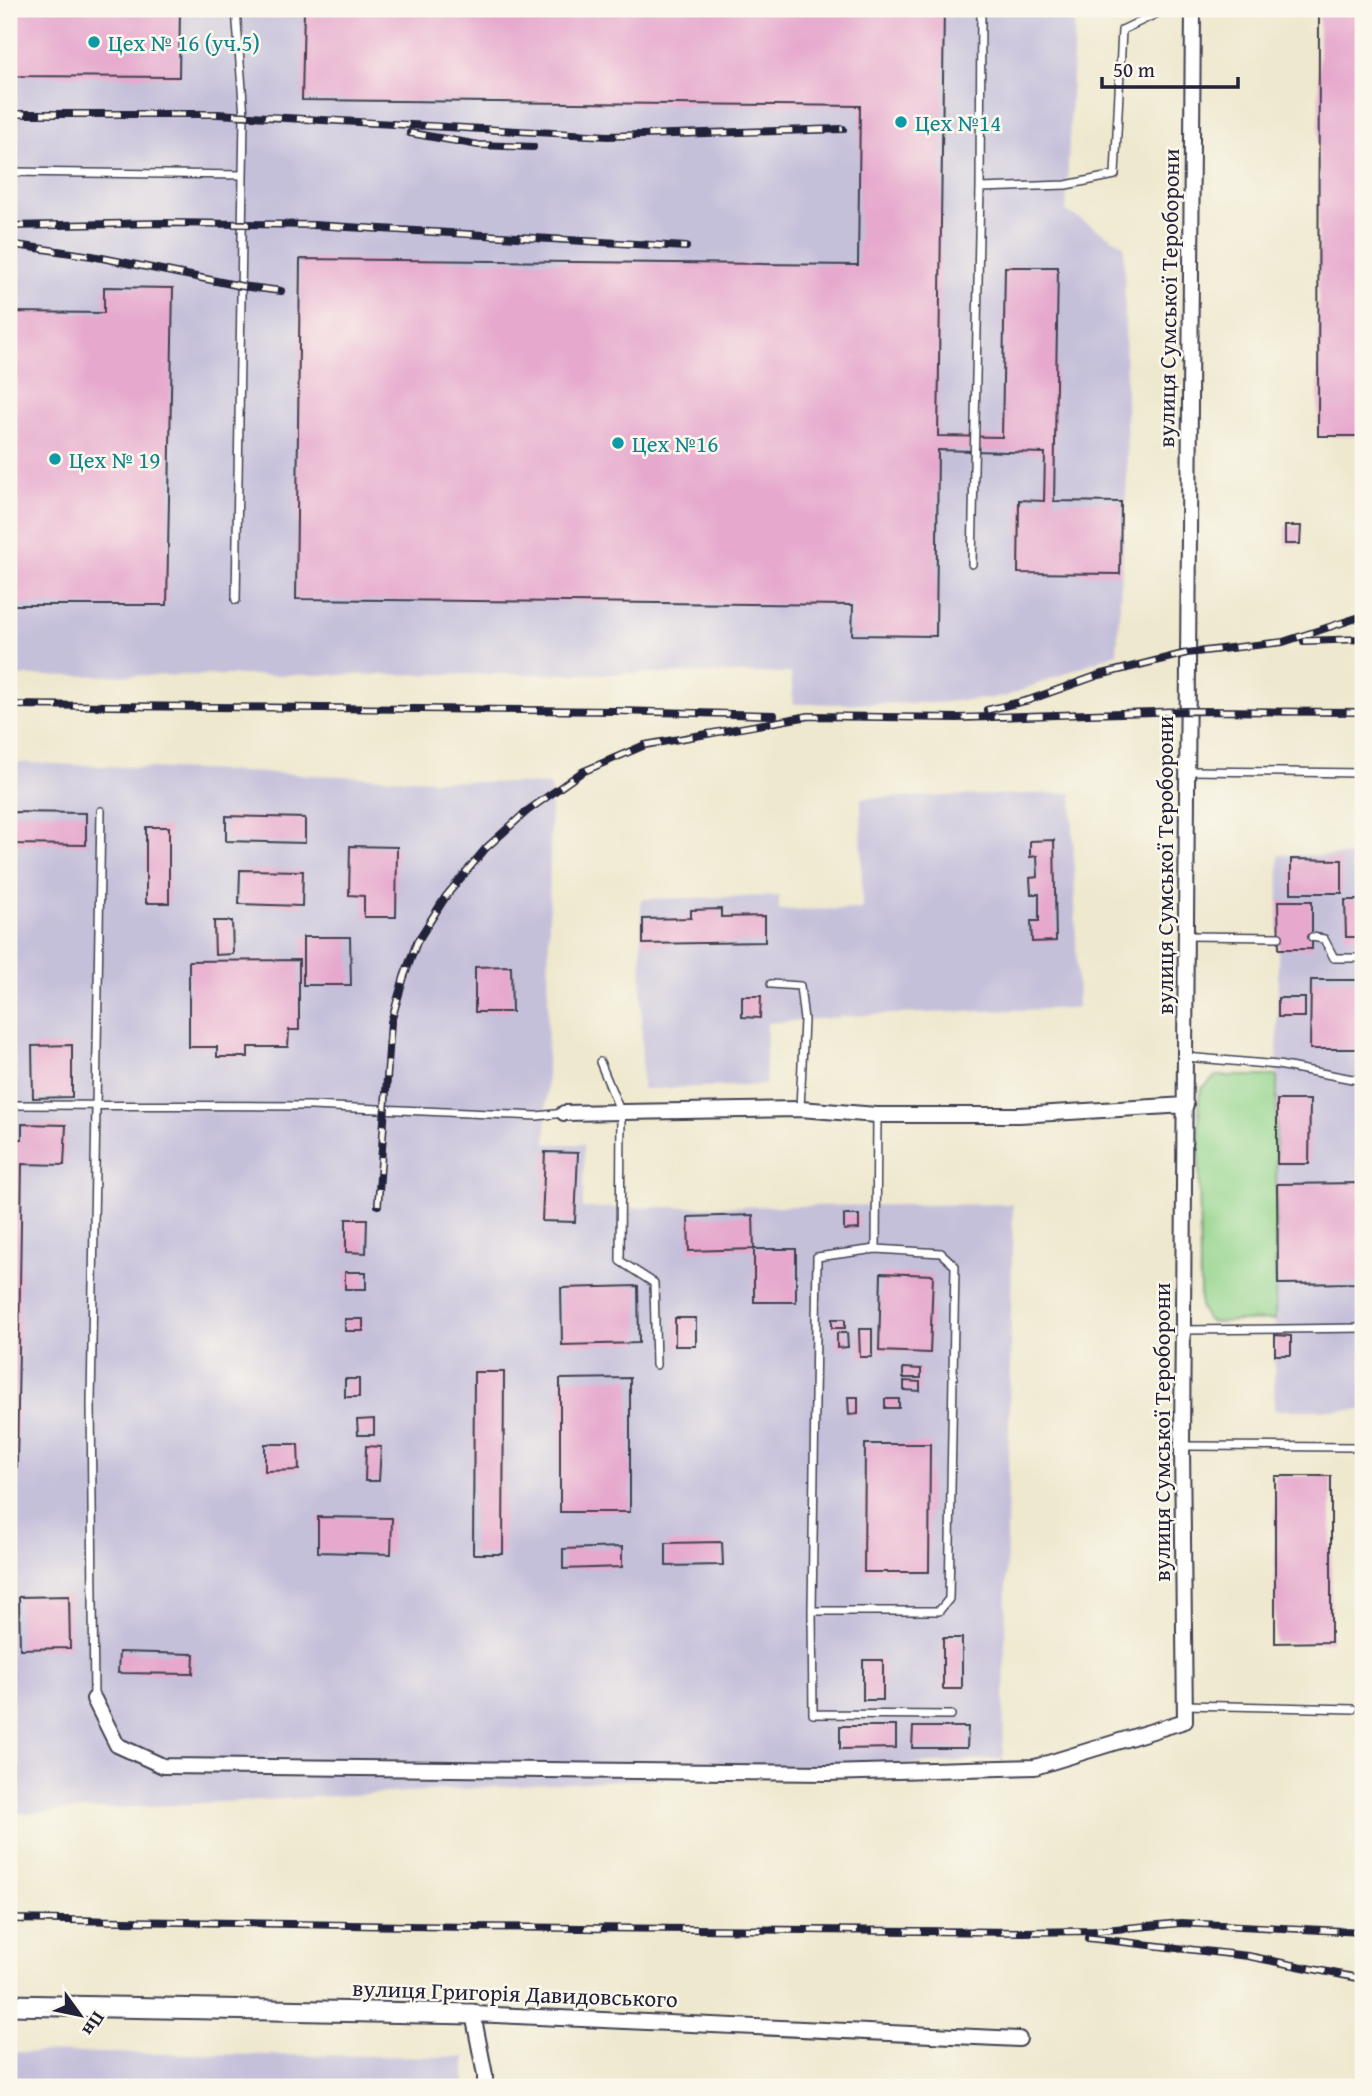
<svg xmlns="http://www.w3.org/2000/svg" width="1372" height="2096" font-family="'Gentium Book Plus',serif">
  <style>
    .industrial { fill: #c5c0da }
    .green { fill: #91d38a; stroke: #5a7a62; stroke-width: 2 }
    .building { fill: #e6a9cd }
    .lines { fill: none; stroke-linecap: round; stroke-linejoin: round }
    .lane-casing { stroke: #414051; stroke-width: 10 }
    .street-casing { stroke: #414051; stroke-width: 18 }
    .secondary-casing { stroke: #414051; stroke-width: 23 }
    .lane { stroke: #fff; stroke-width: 7 }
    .street { stroke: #fff; stroke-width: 14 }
    .secondary { stroke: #fff; stroke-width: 19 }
    .rail-casing { stroke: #22223b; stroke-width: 8 }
    .rail { stroke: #fbf7ec; stroke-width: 5; stroke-dasharray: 16; stroke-linecap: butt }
    .culture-dot { fill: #0f9aa8; stroke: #fbf7ec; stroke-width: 2.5 }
    .labels { text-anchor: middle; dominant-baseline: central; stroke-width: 5; stroke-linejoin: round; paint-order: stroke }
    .culture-label { font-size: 23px; fill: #0d838f; stroke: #fbf7ec; text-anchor: start }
    .street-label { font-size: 23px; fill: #22223b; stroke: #fbf7ec }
  </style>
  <rect width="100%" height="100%" fill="#fbf7ec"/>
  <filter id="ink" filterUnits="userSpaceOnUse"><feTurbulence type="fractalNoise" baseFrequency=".0143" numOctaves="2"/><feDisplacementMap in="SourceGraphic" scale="14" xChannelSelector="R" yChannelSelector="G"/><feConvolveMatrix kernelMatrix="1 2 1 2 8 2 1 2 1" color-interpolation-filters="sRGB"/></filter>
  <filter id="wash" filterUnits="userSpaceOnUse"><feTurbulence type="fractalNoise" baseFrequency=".00686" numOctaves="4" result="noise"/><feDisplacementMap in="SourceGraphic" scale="28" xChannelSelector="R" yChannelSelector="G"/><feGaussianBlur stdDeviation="1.57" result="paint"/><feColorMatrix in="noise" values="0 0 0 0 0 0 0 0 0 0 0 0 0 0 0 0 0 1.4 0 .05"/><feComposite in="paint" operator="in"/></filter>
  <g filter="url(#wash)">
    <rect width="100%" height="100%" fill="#eee8ce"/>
    <!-- industrial -->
    <path class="industrial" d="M9,9H1075L1066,211L1124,245L1127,479L1117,653L1004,697L935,703L793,704L791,673L9,676Z
      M9,762L551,785L546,1144H584L583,1208L1013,1204L1003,1759L9,1814Z
      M1072,793L1078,1008L866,1015L767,1023L765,1085L642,1089L641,899L779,896V910L862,909L861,798Z
      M1279,855L1363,856V1410H1274Z
      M9,2052L465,2057V2087H9Z"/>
    <!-- green -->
    <path class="green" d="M1216,1076H1277L1275,1320L1212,1322L1206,1319L1200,1306L1199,1098L1201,1089Z"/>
    <g id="blocks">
      <!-- building -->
      <path class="building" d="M9,9H180L179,77L9,76Z
        M304,9H944L938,436L1002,437L1005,267H1058L1054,501L1121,502L1120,574L1018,573L1019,500L1044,501L1045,453L938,450L936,636L852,635L853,605L296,599L300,259L858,265L860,106L302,100Z
        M1319,9H1363V436H1318Z
        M104,287L173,288L167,605H9V312L104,313Z
        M1285,526H1301L1300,544H1285Z
        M9,812L86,813V845L9,844Z
        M226,816L305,818V843L226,841Z
        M146,827H169V903H146Z
        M1054,840L1056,941L1032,942L1031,921H1039V894H1031L1030,878L1038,877L1037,856L1030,857V841Z
        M350,846L397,847L396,917H364V896L349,895Z
        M1291,859L1342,860V893H1291Z
        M240,870L303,871L302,906L239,904Z
        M1345,900H1363V937H1346Z
        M1278,901H1312V949H1279Z
        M721,909V917L765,916V942L643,944V919L691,918V910Z
        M214,921H232L233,954L215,955Z
        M303,937H350L351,985H303Z
        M299,960V1030H289L288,1047H248V1057H217V1047H189V961Z
        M511,966L512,1012H475V967Z
        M1311,980H1363V1049H1310Z
        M742,996H761L760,1018L742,1017Z
        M1278,998H1305V1017H1278Z
        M72,1045V1097L33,1098L32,1046Z
        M1277,1100H1310L1309,1164H1277Z
        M22,1124L66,1125L64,1165L22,1164L17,1467H9V1139H22Z
        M545,1152L578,1153L575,1222L542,1221Z
        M1363,1183V1283L1278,1284L1277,1184Z
        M753,1215L754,1249L689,1251L688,1217Z
        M844,1215H859V1229L844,1230Z
        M346,1219H367L366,1253L346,1252Z
        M754,1249H796V1302H754Z
        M345,1272H366V1289H345Z
        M881,1273L933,1275L930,1353L879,1351Z
        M638,1286L639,1343L562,1345L561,1288Z
        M675,1318H696V1346H675Z
        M345,1319H363V1331H345Z
        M832,1319H845V1328H832Z
        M859,1329H872V1357H860Z
        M837,1333H847L848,1347L837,1348Z
        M1275,1335L1291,1336V1355H1275Z
        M903,1368L921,1369V1378H903Z
        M474,1372H504L503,1554H473Z
        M630,1378V1512H560V1379Z
        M345,1379H359V1397H345Z
        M904,1381L920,1382V1391L904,1390Z
        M848,1397H858V1414L849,1415Z
        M885,1399H899V1408H885Z
        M374,1419V1435H358L357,1420Z
        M265,1444H298L299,1470L265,1471Z
        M865,1444H930L929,1572H864Z
        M366,1446L381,1447L379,1481H365Z
        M1275,1476H1331V1642L1275,1643Z
        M318,1517L392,1518L391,1554L318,1552Z
        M722,1542L723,1565L666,1566V1543Z
        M622,1547V1567L563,1569V1549Z
        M69,1596L70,1648L20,1649L19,1597Z
        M943,1638H962V1689H943Z
        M119,1652L194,1654L193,1674L118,1673Z
        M863,1660H883V1700H863Z
        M840,1726H896V1748L840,1749Z
        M913,1727H968L967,1748H912Z
        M9,1761H13L11,1802H9Z"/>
    </g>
  </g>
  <g filter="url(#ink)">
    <use href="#blocks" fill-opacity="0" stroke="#414051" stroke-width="2"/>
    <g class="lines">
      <!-- lane casing -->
      <g class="lane-casing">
        <path id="lane" d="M9,172L243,175
          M980,188L1066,185L1115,175L1122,30L1166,9
          M972,564L980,188L981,9
          M236,600L244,116L236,9
          M1188,771L1363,773
          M1187,936L1279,937
          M1312,937L1324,939L1334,958H1363
          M771,984L800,986L804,1020L800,1109
          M1186,1057L1278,1065L1363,1081
          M600,1062L621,1113L620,1261L654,1283L656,1365
          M9,1105L311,1106L537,1116L564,1113
          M877,1115L876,1249L817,1257L812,1611L813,1714L951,1715
          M1184,1330L1363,1328
          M1182,1446L1363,1447
          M812,1611H939L949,1599L955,1266L941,1253L876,1249
          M94,1699L91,1403L101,811
          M1185,1705L1353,1709"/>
      </g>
      <!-- street casing -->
      <g class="street-casing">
        <path id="street" d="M564,1113L800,1109L877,1115H1019L1186,1105
          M94,1699L117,1745L163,1766L828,1773L1035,1767L1185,1721L1182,1446L1193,9
          M485,2087V2075L473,2014L1019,2039"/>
      </g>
      <!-- secondary casing -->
      <g class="secondary-casing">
        <path id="secondary" d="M9,2005L473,2014"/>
      </g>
      <!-- lane -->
      <use href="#lane" class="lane"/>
      <!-- street -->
      <use href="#street" class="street"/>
      <!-- secondary -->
      <use href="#secondary" class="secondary"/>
      <!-- rail casing -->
      <g class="rail-casing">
        <path id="rail" d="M9,114H217L608,136L843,129
          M410,133L479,145L533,147
          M9,226L163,223L313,225L686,247
          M9,244L92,256L241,286L281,291
          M1304,641L1363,639
          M9,705L616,711L774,715
          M987,710L1029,700L1099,675L1187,653L1283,642L1363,616
          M378,1205L391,1022L404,977L417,942L446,896L486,848L527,811L582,772L645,745L809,716L957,718L1187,711L1363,712
          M9,1919L468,1927L1022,1932L1094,1931L1181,1923L1363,1932
          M1088,1938L1248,1956L1363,1979"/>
      </g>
      <!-- rail -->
      <use href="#rail" class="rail"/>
    </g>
  </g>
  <!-- markers -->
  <g class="culture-dot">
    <circle cx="94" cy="42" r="7"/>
    <circle cx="901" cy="122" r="7"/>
    <circle cx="618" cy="443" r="7"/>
    <circle cx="55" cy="459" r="7"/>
  </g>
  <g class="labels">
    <!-- culture labels -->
    <g class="culture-label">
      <text x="108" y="42">Цех № 16 (уч.5)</text>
      <text x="915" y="122">Цех №14</text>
      <text x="632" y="443">Цех №16</text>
      <text x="69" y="459">Цех № 19</text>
    </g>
    <!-- street labels -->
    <g class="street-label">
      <text transform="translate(1168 298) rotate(-89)">вулиця Сумської Тероборони</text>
      <text transform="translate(1164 865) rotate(-90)">вулиця Сумської Тероборони</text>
      <text transform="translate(1161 1432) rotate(-90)">вулиця Сумської Тероборони</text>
      <text transform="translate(515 1993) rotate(2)">вулиця Григорія Давидовського</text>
    </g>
  </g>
  <!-- margin -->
  <rect width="1372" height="2096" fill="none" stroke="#fbf7ec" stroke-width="35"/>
  <!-- north arrow -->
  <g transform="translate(80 2015) rotate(123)" stroke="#fbf7ec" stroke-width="5" paint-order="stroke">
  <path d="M0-5L12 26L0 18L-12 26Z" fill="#22223b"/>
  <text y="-10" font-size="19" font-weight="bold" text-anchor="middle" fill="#22223b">Пн</text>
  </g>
  <!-- scale -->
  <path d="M1102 77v10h136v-10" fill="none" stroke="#22223b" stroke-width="3.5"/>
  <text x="1113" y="77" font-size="21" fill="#22223b" stroke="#fbf7ec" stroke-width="5" paint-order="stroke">50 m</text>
</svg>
